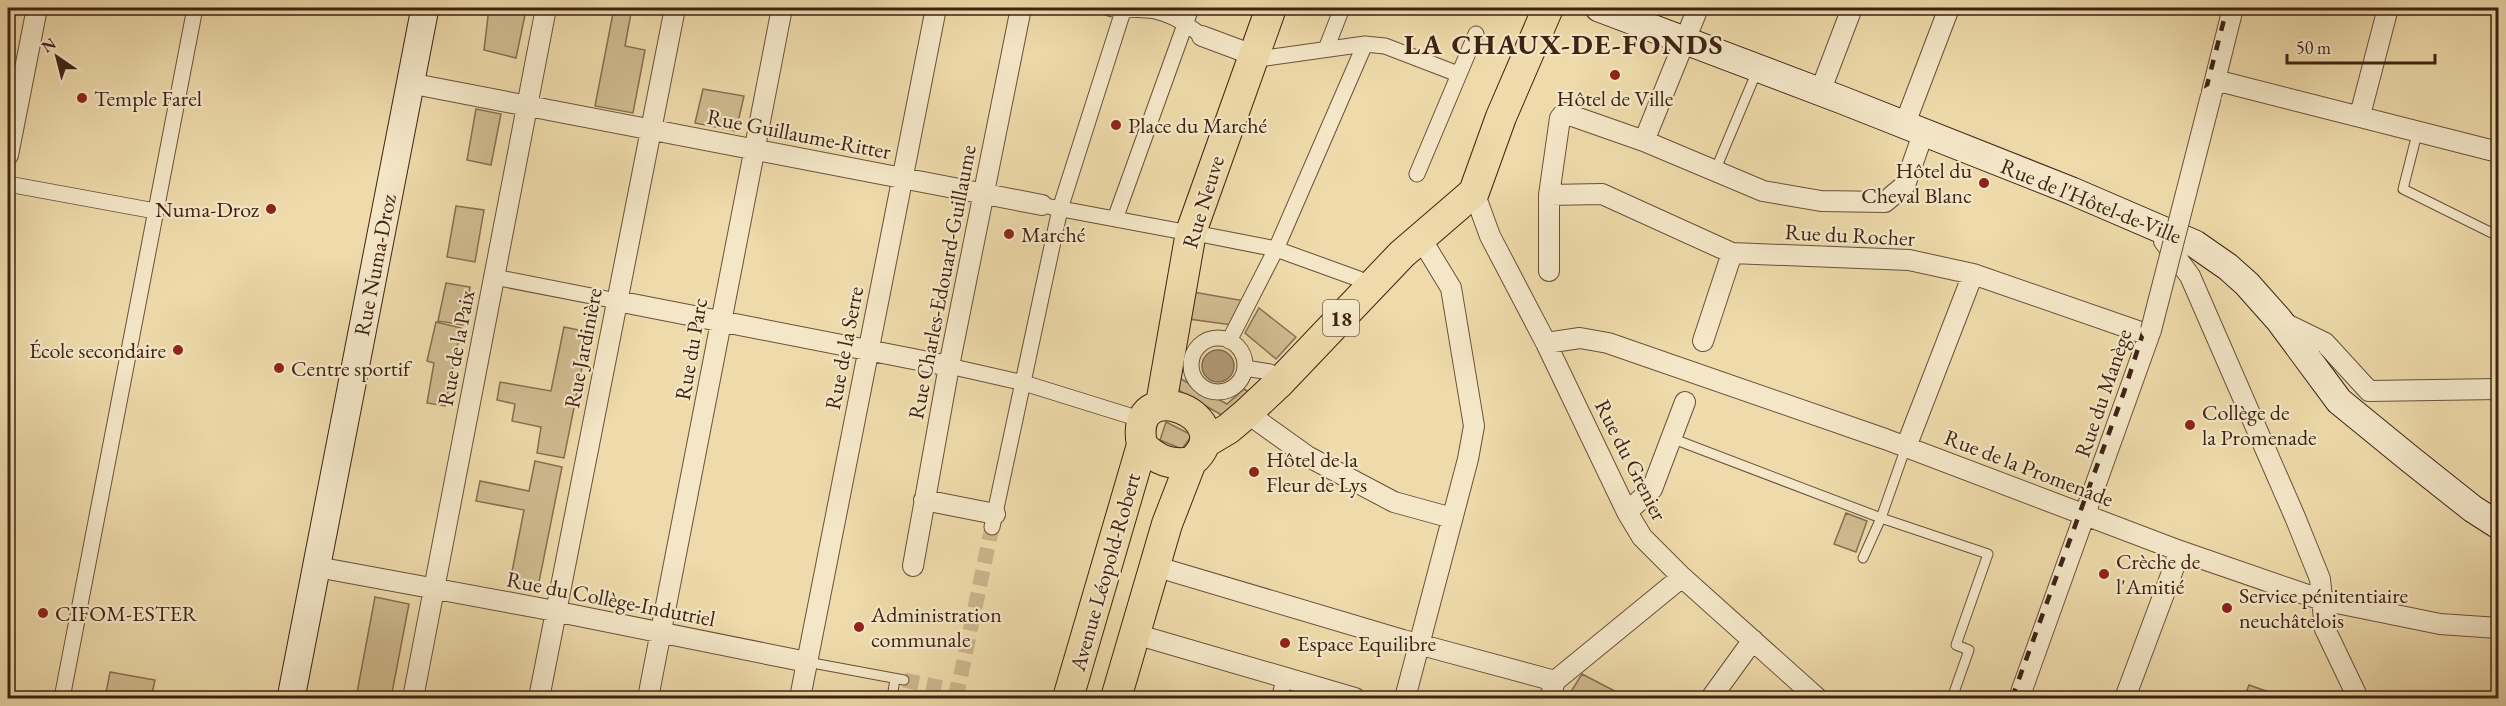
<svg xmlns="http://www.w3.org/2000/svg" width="2506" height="706" font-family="'EB Garamond',serif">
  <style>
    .green { fill: #d0bb90; stroke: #876e52; stroke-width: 1.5 }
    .water { fill: #b29b77; stroke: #846b4f; stroke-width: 1.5 }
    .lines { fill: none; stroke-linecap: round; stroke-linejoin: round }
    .pedestrian-tunnel { stroke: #cbb58c; stroke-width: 15; stroke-dasharray: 15 8; stroke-linecap: butt }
    .service-casing { stroke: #6a5039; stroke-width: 11 }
    .pedestrian-casing { stroke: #6a5039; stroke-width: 17 }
    .minor-casing { stroke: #6a5039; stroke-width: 22 }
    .secondary-casing { stroke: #3e2213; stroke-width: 29 }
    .primary-casing { stroke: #3e2213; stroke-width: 32 }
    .service { stroke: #f4e7c8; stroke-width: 9 }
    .pedestrian { stroke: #f4e7c8; stroke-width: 15 }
    .minor { stroke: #f4e7c8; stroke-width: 20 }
    .secondary { stroke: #f4e7c8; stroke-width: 27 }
    .primary { stroke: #eedaaa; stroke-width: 30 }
    .rail { stroke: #3e2213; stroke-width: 4.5; stroke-dasharray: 10 10; stroke-linecap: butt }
    .minor-bridge-casing { stroke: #6a5039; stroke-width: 22; stroke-linecap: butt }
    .minor-bridge { stroke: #f4e7c8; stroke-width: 20 }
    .poi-dot { fill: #8f2418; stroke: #f4e7c8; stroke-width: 2 }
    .labels { text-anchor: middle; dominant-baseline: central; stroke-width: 4.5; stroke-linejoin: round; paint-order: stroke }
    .shield { fill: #f4e7c8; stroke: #755d49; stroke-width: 1.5 }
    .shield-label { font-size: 21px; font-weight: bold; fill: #3e2213 }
    .poi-label { font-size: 22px; fill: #3e2213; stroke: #f4e7c8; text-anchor: start }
    .street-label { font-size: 22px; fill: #3e2213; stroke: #f4e7c8 }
    .district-label { font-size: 28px; font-weight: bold; letter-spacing: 1.5px; fill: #3e2213; stroke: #f4e7c8 }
  </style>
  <rect width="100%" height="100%" fill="#eedaaa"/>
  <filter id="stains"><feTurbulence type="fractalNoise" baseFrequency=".00333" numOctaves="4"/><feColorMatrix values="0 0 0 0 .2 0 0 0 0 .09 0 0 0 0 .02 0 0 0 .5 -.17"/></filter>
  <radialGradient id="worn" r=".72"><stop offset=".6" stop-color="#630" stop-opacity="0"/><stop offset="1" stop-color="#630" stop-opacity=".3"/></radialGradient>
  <!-- green -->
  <path class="green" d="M489,8L526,10L516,58L484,50Z
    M614,8H632L625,46L645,50L633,113L595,106Z
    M703,89L744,96L736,131L695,123Z
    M476,109L501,114L491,165L467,160Z
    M456,206L484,210L475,262L447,257Z
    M446,283L470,287L463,325L438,321Z
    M1193,292L1245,301L1232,325L1189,319Z
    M1259,308L1296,337L1276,359L1245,333Z
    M436,322L461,328L445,406L427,403L434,363L427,361Z
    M564,327L589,332L564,458L537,453L541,427L512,421L515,404L497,400L500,382L551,391Z
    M1183,359L1181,379L1227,404L1244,389L1249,392L1225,417L1173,387Z
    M1166,422L1192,435L1182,449L1160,440Z
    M535,461L562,467L537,592L509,587L524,510L476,501L480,481L529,491Z
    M1846,513L1867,521L1856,552L1834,544Z
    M375,597L409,604L391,698H356Z
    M110,672L155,680L151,698H105Z
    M1582,674L1628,698H1567Z
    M2249,685L2286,698H2244Z"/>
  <!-- water -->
  <path class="water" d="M1202 366a16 16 0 1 1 32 0a16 16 0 1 1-32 0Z"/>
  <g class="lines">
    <!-- pedestrian-tunnel -->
    <path class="pedestrian-tunnel" d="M904,680L957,691
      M956,698L992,527"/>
    <!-- service casing -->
    <g class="service-casing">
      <path id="service" d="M2418,130L2403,189L2498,236
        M1715,171L1757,71
        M1671,438L1881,518L1988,554L1956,645L1969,650L1952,698
        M1863,558L1881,518L1906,447
        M807,662L904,680
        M892,698L895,679"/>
    </g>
    <!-- pedestrian casing -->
    <g class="pedestrian-casing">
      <path id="pedestrian" d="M1109,8C1124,12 1133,8 1147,10C1167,11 1187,24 1202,36
        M1326,49L1342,8
        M1251,60L1365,44L1385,46L1458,74
        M1417,174L1476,34
        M8,184L155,211
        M1051,207L1179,231
        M1115,219L1191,8
        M1205,235L1276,249L1359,279
        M494,277L617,301
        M1191 365a27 27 0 1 1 54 0a27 27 0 1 1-54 0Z
        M1229,341L1276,249L1365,44
        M949,366L1024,383L1143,420
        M1245,368L1270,372
        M992,527L1060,209L1124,8
        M62,698L195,8
        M1279,698L1285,678"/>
    </g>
    <!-- minor casing -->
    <g class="minor-casing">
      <path id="minor" d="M1202,36L1253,55
        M2215,80L2498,152
        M409,83L1042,205
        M1820,92L1852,8
        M2212,92L2233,8
        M2360,115L2388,8
        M1904,126L1949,8
        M1644,141L1698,8
        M8,155L37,8
        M1474,192L1490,236L1546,343L1627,512L1642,537L1682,577L1817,698
        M1549,195L1602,194L1732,253L1909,260L1973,274L2149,335
        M2164,241L2190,276L2295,517L2320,579L2325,629L2358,698
        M1549,271V195L1560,118L1564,113L1644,141L1763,191L1821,201L1885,202L1905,185L1923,134
        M617,301L949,366
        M2284,323L2325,343L2369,391L2498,389
        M1703,341L1732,253
        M1546,343L1580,338L1608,343L1885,439L2180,551L2322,600L2440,624L2498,628
        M1247,413L1307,456L1394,502L1452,518
        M1906,447L1973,274
        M924,500L995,514
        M1627,512L1652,489L1685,402
        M913,566L949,366L1021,8
        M1154,566L1403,640L1555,681
        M317,567L539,608L807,662
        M1135,634L1355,698
        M413,698L546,8
        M539,698L675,8
        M648,698L782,8
        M800,698L936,8
        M1405,698L1468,459L1474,426L1451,288L1420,237
        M1550,698L1555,681L1682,577
        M1711,698L1753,640
        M2019,698L2151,330
        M2125,698L2180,551"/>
    </g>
    <!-- secondary casing -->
    <g class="secondary-casing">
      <path id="secondary" d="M1599,8L1842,100L2072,191L2195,244L2228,267L2247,284L2279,320L2339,401L2410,459L2473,509L2498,525
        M291,698L425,8"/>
    </g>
    <!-- primary casing -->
    <g class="primary-casing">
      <path id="primary" d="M1161,404L1191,232L1271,8
        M1206,442L1228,429L1247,413L1280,382L1402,254L1474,192L1501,117L1548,8
        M1068,698L1142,445
        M1116,698L1167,524L1191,462C1245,418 1127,369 1142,445C1156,460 1171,466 1191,462"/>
    </g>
    <!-- service -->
    <use href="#service" class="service"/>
    <!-- pedestrian -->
    <use href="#pedestrian" class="pedestrian"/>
    <!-- minor -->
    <use href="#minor" class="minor"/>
    <!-- secondary -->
    <use href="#secondary" class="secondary"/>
    <!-- primary -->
    <use href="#primary" class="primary"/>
    <!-- rail -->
    <path class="rail" d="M2012,698L2124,392L2143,333L2227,8"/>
    <!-- minor-bridge casing -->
    <g class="minor-bridge-casing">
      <path id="minor-bridge" d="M2151,330L2211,96"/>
    </g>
    <!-- minor-bridge -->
    <use href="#minor-bridge" class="minor-bridge"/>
  </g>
  <!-- markers -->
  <g class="poi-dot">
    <circle cx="1615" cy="75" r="6"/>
    <circle cx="82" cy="98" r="6"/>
    <circle cx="1116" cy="125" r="6"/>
    <circle cx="1984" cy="183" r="6"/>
    <circle cx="271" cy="209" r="6"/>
    <circle cx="1009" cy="234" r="6"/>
    <circle cx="178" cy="350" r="6"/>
    <circle cx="279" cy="368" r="6"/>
    <circle cx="2190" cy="425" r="6"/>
    <circle cx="1254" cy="472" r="6"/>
    <circle cx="2104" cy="574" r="6"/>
    <circle cx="2227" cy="608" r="6"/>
    <circle cx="43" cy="613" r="6"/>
    <circle cx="859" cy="627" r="6"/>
    <circle cx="1285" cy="643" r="6"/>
  </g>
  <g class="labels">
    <!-- shield labels -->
    <rect class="shield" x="1323" y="300" width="36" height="36" rx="4.5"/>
    <g class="shield-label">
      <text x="1341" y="318">18</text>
    </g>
    <!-- poi labels -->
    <g class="poi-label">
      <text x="94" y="98">Temple Farel</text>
      <text x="1615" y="98" text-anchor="middle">Hôtel de Ville</text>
      <text x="1128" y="125">Place du Marché</text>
      <text x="1972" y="170" text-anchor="end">Hôtel du<tspan x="1972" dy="25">Cheval Blanc</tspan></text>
      <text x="259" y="209" text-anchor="end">Numa-Droz</text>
      <text x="1021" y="234">Marché</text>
      <text x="166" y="350" text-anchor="end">École secondaire</text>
      <text x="291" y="368">Centre sportif</text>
      <text x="2202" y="412">Collège de<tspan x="2202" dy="25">la Promenade</tspan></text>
      <text x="1266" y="459">Hôtel de la<tspan x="1266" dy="25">Fleur de Lys</tspan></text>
      <text x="2116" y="561">Crèche de<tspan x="2116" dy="25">l'Amitié</tspan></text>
      <text x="2239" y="595">Service pénitentiaire<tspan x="2239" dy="25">neuchâtelois</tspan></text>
      <text x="55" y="613">CIFOM-ESTER</text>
      <text x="871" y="614">Administration<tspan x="871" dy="25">communale</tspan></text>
      <text x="1297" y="643">Espace Equilibre</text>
    </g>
    <!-- street labels -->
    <g class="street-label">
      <text transform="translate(799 134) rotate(11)">Rue Guillaume-Ritter</text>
      <text transform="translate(2091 201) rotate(22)">Rue de l'Hôtel-de-Ville</text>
      <text transform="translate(1203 202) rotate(-73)">Rue Neuve</text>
      <text transform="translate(1850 235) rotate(3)">Rue du Rocher</text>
      <text transform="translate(375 265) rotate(-79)">Rue Numa-Droz</text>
      <text transform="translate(942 282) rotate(-79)">Rue Charles-Edouard-Guillaume</text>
      <text transform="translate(456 348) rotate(-79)">Rue de la Paix</text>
      <text transform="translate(583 348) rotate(-79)">Rue Jardinière</text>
      <text transform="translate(844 348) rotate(-79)">Rue de la Serre</text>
      <text transform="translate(691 349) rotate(-80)">Rue du Parc</text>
      <text transform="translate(2103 393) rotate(-71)">Rue du Manège</text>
      <text transform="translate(1631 460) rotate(63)">Rue du Grenier</text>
      <text transform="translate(2029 468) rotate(21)">Rue de la Promenade</text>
      <text transform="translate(1105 572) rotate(-74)">Avenue Léopold-Robert</text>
      <text transform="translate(611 599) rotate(11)">Rue du Collège-Indutriel</text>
    </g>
    <!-- district labels -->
    <g class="district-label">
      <text x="1564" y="44">LA CHAUX-DE-FONDS</text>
    </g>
  </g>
  <!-- margin -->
  <rect width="2506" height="706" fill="none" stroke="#eedaaa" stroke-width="30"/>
  <rect x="9" y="9" width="2488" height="688" fill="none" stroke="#3e2213" stroke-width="3"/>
  <rect x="15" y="15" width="2476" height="676" fill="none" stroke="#3e2213" stroke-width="1.5"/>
  <!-- north arrow -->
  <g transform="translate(57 57) rotate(325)" stroke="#f4e7c8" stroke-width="4.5" paint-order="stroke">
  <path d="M0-4.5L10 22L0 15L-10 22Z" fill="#3e2213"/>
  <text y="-9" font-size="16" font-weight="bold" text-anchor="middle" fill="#3e2213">N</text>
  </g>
  <!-- scale -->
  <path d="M2287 54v9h148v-9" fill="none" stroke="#3e2213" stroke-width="3"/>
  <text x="2296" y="54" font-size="18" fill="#3e2213" stroke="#f4e7c8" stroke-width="4.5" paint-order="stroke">50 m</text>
  <rect width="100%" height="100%" filter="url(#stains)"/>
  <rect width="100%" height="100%" fill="url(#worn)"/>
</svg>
